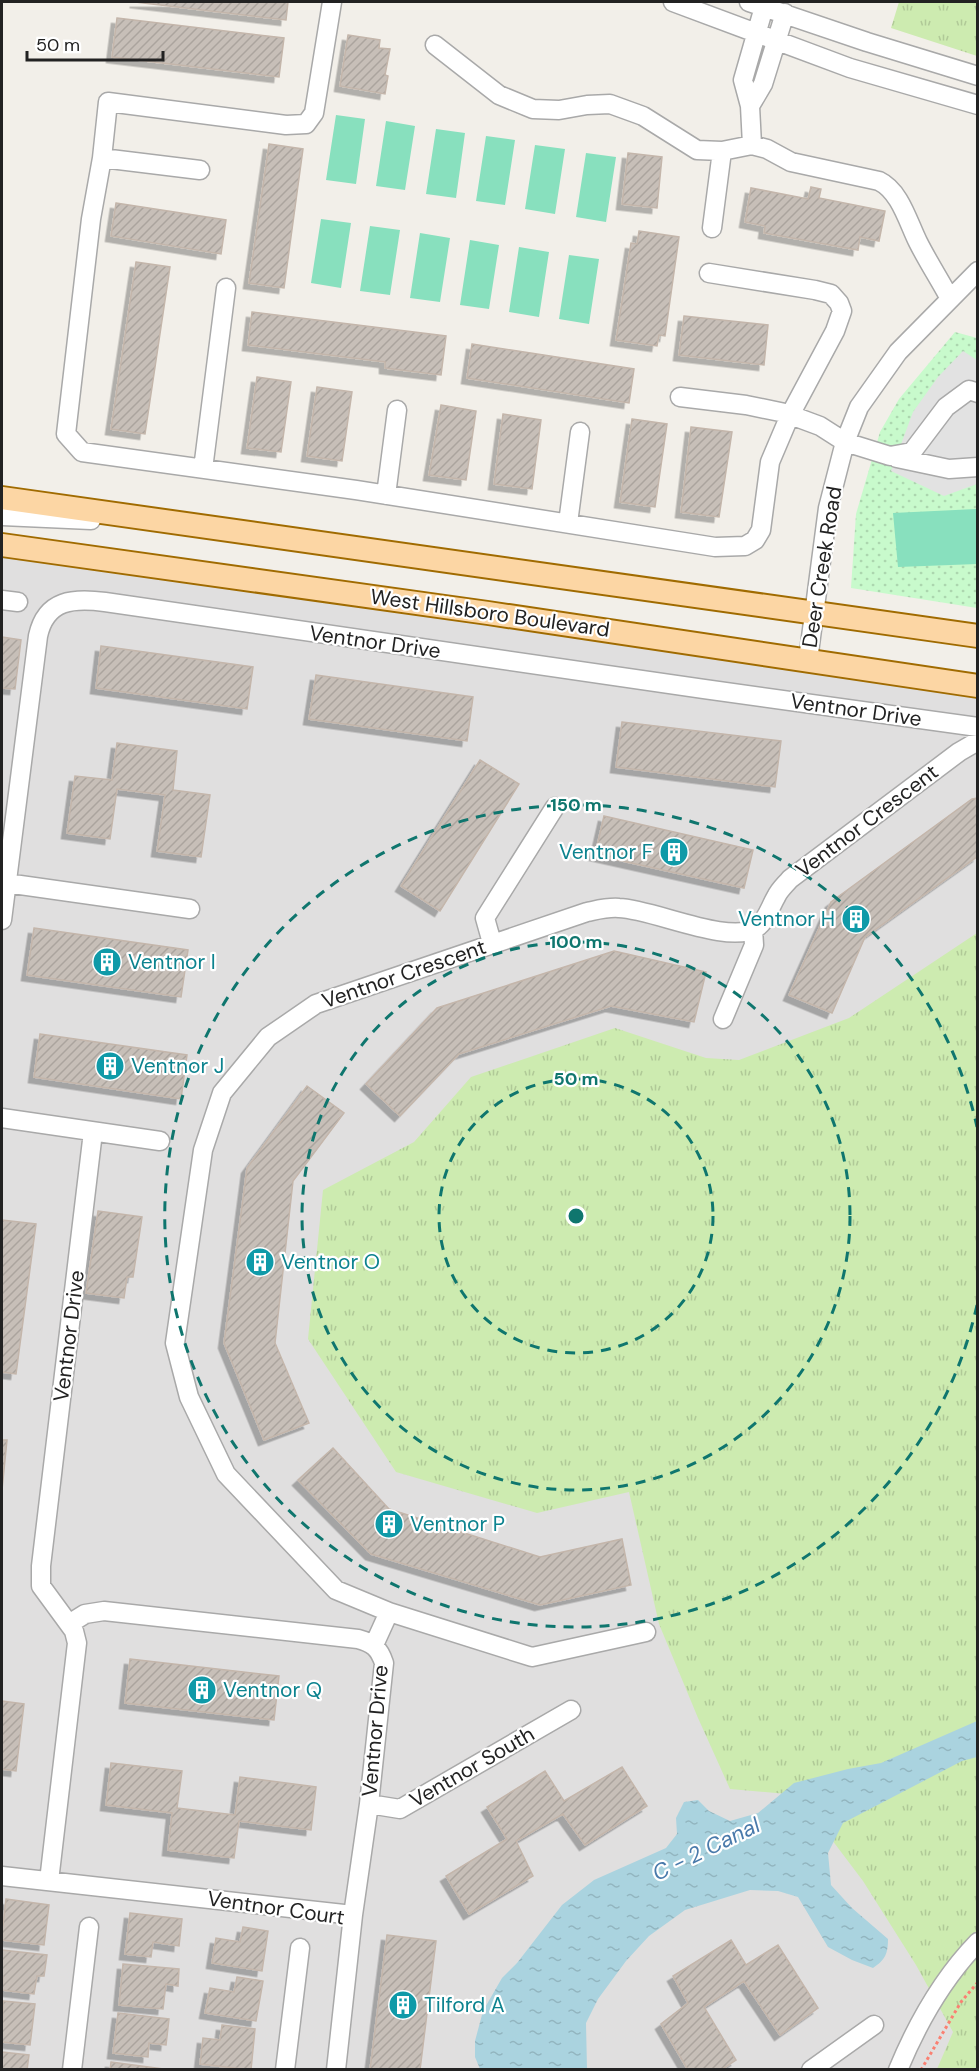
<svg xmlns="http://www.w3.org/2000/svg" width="979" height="2071" font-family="'DM Sans',sans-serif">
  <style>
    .residential { fill: #e0dfdf }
    .grass { fill: url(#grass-tufts) }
    .park { fill: url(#park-dots) }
    .pitch { fill: #88e0be }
    .parking { fill: #e2e2e2 }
    .water { fill: url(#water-ripples) }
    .building { fill: url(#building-hatch); stroke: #c4b6ab; stroke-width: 1.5; filter: url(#shadow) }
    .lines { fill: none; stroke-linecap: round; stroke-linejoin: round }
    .minor-casing { stroke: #a9a9a9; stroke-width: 21 }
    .major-casing { stroke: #a06b00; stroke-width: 26 }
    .path { stroke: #fa8072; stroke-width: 3; stroke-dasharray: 3 3; stroke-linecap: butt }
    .minor { stroke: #fff; stroke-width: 18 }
    .major { stroke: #fcd6a4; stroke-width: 22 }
    .ring { fill: none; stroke: #0f766e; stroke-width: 3; stroke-dasharray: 10 8 }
    .labels { text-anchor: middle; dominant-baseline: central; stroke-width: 4.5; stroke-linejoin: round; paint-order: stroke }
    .street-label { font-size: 21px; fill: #222; stroke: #fff }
    .culture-label { font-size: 21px; fill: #0d838f; stroke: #fff; text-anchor: start }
    .water-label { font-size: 22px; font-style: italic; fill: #4a7aab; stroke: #fff }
    .centre { fill: #0f766e; stroke: #fff; stroke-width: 3 }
    .ring-label { font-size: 18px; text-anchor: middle; font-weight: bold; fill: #0f766e; stroke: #fff; stroke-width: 4.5; stroke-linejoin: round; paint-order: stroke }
  </style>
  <defs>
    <pattern id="grass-tufts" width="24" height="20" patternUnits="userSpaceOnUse" patternTransform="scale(1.5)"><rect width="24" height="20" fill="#cdebb0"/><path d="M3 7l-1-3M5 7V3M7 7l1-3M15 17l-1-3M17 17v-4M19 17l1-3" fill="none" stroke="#b0c997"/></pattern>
    <pattern id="park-dots" width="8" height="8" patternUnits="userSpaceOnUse" patternTransform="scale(1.5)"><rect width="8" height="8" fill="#c8facc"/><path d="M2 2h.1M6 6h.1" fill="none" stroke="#acd6af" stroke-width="1.8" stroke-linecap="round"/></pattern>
    <pattern id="water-ripples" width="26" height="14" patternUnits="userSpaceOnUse" patternTransform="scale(1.5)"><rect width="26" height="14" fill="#aad3df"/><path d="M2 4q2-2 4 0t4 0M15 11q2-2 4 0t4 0" fill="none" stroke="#92b5bf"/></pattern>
    <pattern id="building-hatch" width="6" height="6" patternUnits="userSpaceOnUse" patternTransform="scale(1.5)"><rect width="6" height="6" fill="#c7bfb8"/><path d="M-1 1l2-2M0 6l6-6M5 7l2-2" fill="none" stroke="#aba49e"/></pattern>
    <filter id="shadow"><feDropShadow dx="-5.5" dy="5.5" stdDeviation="0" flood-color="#0004"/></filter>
  </defs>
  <rect width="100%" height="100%" fill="#f2efe9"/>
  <!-- residential -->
  <path class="residential" d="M2,544L977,675V2069L2,2070Z"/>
  <!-- grass -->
  <path class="grass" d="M899,2H977V56L891,28Z
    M977,933V2069H937L953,2032L916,1965L863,1881L798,1795L730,1789L698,1718L659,1624L629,1492L537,1513L396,1472L308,1339L323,1190L414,1142L471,1077L615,1028L706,1058L739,1060L849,1018Z"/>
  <!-- park -->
  <path class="park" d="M955,332L977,338V608L851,588L856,514L880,432L899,399Z"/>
  <!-- pitch -->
  <path class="pitch" d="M336,115L365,119L356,184L326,180Z
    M386,121L415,126L405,190L376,186Z
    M436,129L465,133L456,198L426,194Z
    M486,136L515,140L505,205L476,201Z
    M535,145L565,149L555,214L525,209Z
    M586,153L616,157L606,222L576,217Z
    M321,219L351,223L341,288L311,283Z
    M370,226L400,230L390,295L360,291Z
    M420,233L450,238L440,302L410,298Z
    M470,240L499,245L489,309L460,305Z
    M519,247L549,252L539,317L509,312Z
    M569,255L599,259L589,324L559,319Z
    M976,509L977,564L898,567L893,513Z"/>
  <!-- parking -->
  <path class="parking" d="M963,351L977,360V484L944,496L891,471L913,412L938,377Z"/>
  <!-- water -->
  <path class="water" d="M977,1721V1757L962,1761L843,1823L828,1853L831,1885L852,1908L888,1939C888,1954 885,1960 873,1968L852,1960L828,1947L798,1897L778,1891L750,1890L685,1910L649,1936L626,1961L598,1999L586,2023L587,2069H480L475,2057V2041L483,2011L502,1978L517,1963L562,1905L594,1880L666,1848L677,1834L676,1818L684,1802L698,1800L709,1811L730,1821L758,1813L794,1783L848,1769L881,1763Z"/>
  <!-- building -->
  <path class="building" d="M135,2H288L286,20Z
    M117,18L284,38L279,77L112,57Z
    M348,35L380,40L379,48L390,49L385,75L388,76L385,94L340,86Z
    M269,144L303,149L284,288L249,283Z
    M628,153L662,157L657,208L622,204Z
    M811,187L821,189L819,198L885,211L879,241L860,237L858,250L764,233L765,226L745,222L751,188L808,199Z
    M116,203L226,220L221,254L111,236Z
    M639,231L679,237L665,336L659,335L657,346L616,340L631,243L637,244Z
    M136,262L170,267L145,434L111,429Z
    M252,312L446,336L441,375L385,368V362L248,345Z
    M684,316L768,325L764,365L679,355Z
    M472,344L634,369L629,403L467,378Z
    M257,377L291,382L281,452L247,448Z
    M317,387L352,392L342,461L307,456Z
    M441,405L476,411L466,480L429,475Z
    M503,414L541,420L532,489L494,484Z
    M632,419L667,424L655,507L620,502Z
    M691,427L732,432L719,517L681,512Z
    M2,637L21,640L15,689L2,688Z
    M101,646L253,667L247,709L96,688Z
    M316,675L473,697L467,741L309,719Z
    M622,722L781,741L775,787L616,767Z
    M117,743L177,751L173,790L210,795L201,857L157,851L165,795L117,789L110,839L67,833L75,776L112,780Z
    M480,760L519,784L440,911L401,886Z
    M978,798V856L865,937L832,1013L789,995L831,902L972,799Z
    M604,816L753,850L744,888L595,855Z
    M34,928L188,950L181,997L27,975Z
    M614,951L706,972L694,1022L611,1006L459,1054L400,1116L366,1084L437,1008Z
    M40,1034L187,1055L181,1099L34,1077Z
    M307,1086L344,1113L293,1181L275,1343L309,1423L264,1440L224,1343L247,1168Z
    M98,1211L142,1217L133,1277H127L124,1298L86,1293Z
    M2,1220L36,1224L16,1374L2,1372Z
    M2,1440H7L2,1490Z
    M333,1448L389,1509L540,1557L622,1539L631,1585L540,1605L371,1554L298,1480Z
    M130,1659L279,1676L274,1720L125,1703Z
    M2,1701L24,1704L16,1771L2,1769Z
    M111,1763L182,1771L177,1808L235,1815L240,1777L316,1787L311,1830L239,1821L234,1858L168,1850L172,1813L106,1805Z
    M622,1767L647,1806L585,1845L563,1814L516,1841L533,1876L469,1914L446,1876L507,1839L487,1807L545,1771L564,1801Z
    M6,1899L49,1905L44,1945L2,1940V1924L3,1925Z
    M130,1913L182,1919L179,1946L153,1942L151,1957L125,1954Z
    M243,1927L268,1931L262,1971L212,1963L216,1938L240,1942Z
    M387,1935L436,1941L420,2070H370Z
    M731,1940L746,1965L778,1945L818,2008L780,2035L744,1981L704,2007L736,2060L721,2070H688L661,2024L688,2003L673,1976Z
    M2,1950L47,1955L44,1976H37L34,1994L2,1990L3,1977H2Z
    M123,1964L179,1969L178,1986L166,1984L163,2009L119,2005Z
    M237,1977L263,1981L256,2021L205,2013L210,1988L234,1992Z
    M3,2001L35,2004L30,2045L2,2042Z
    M118,2013L169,2019L166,2045L149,2043L148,2057L113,2053Z
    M222,2025L255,2029L251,2070L200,2064L203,2038L220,2040Z
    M2,2052L29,2055L27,2070H2Z
    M111,2062L163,2069V2070H110Z"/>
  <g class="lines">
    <!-- minor casing -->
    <g class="minor-casing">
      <path id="minor" d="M673,2L850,68L978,105
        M749,2L867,42L978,76
        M435,45L499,95L533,109L559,110L587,105L610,104L643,116L697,150L722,151L752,145L767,149L791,162L879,181C900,191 908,222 918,242C928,262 940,280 950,299
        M750,106L763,84L785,13
        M752,145L750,106L743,80L764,7
        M102,158L91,219L66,434L82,452L356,490L715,547L745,546L755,540L761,530L770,462L790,415L835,331L842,311L839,303L831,294L815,290L709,273
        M200,170L102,158L108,102L286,125L306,124L314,113L332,2
        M712,228L722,151
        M680,397L746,405L785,413L820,426L845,442L890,456L912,452L946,407L969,390L978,393
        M897,458L949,469L978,467
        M203,469L226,288
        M386,495L397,410
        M2,516L91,520
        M568,523L580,432
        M2,600L18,602
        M808,660L828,508L845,442L859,407L898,352L978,271
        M6,883L190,909
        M2,920L38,636C46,599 74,598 105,602L704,689L978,727
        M492,943L485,918L555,807
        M723,1019L754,945L753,929
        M2,1118L160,1141
        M389,1612L532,1657L646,1632
        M69,1624L85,1614L104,1611L358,1639C373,1643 379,1648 384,1663L369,1804L353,1915
        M374,1645L389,1612L336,1590L226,1474L189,1397L175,1343L203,1150L222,1093L268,1037L316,1004L587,912C597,910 608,907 619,908C653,909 728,945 756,928C766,922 770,907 776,897C779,890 785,885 790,879L959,752L978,741
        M369,1804L400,1809L571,1710
        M2,1876L353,1915L336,2070
        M49,1881L77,1643L74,1631L41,1586V1566L93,1132
        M72,2070L89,1927
        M285,2070L300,1948
        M811,2070L874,2025
        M898,2070C917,2024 943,1978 978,1942"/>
    </g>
    <!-- major casing -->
    <g class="major-casing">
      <path id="major" d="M2,498L978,636
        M2,545L488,613L978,686"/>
    </g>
    <!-- path -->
    <path class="path" d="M921,2070L961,2002L978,1982"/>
    <!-- minor -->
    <use href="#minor" class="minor"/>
    <!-- major -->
    <use href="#major" class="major"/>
  </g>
  <!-- distance rings -->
  <g class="ring">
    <circle cx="576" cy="1216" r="137"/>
    <circle cx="576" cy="1216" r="274"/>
    <path d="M977 1305A411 411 0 1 1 977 1127"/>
  </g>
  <!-- icons -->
  <defs>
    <g id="building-disc" transform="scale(1.5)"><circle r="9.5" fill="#0f9aa8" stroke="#fff"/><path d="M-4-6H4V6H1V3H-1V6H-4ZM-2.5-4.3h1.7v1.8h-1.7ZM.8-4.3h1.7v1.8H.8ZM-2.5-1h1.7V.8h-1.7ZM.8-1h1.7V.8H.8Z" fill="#fff"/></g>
  </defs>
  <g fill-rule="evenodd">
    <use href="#building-disc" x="674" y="852"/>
    <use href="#building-disc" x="856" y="919"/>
    <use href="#building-disc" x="107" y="962"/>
    <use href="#building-disc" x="110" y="1066"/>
    <use href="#building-disc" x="260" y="1262"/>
    <use href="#building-disc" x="389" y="1524"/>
    <use href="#building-disc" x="202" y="1690"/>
    <use href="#building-disc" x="403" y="2005"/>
  </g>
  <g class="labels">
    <!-- street labels -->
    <g class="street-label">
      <text transform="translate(822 567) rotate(-81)">Deer Creek Road</text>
      <text transform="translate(490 613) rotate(8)">West Hillsboro Boulevard</text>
      <text transform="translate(375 642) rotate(8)">Ventnor Drive</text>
      <text transform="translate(856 710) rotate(8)">Ventnor Drive</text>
      <text transform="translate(867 821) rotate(-37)">Ventnor Crescent</text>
      <text transform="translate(404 974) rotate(-19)">Ventnor Crescent</text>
      <text transform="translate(69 1336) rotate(-83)">Ventnor Drive</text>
      <text transform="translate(375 1731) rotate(-85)">Ventnor Drive</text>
      <text transform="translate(472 1767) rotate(-30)">Ventnor South</text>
      <text transform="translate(276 1908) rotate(8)">Ventnor Court</text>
    </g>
    <!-- culture labels -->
    <g class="culture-label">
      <text x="653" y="852" text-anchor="end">Ventnor F</text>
      <text x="835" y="919" text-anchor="end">Ventnor H</text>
      <text x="128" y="962">Ventnor I</text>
      <text x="131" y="1066">Ventnor J</text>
      <text x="281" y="1262">Ventnor O</text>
      <text x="410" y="1524">Ventnor P</text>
      <text x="223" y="1690">Ventnor Q</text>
      <text x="424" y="2005">Tilford A</text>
    </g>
    <!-- water labels -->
    <g class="water-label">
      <text transform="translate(706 1849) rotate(-26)">C - 2 Canal</text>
    </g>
  </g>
  <circle cx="576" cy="1216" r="9" class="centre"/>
  <g class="ring-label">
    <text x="576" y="811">150 m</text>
    <text x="576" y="948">100 m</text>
    <text x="576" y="1085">50 m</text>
  </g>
  <!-- border -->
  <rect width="979" height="2071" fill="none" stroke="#222222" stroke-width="6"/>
  <!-- scale -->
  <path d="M27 51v9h136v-9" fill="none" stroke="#222222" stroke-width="3"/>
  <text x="36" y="51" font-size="18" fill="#222222" stroke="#ffffff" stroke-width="4.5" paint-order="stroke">50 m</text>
</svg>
